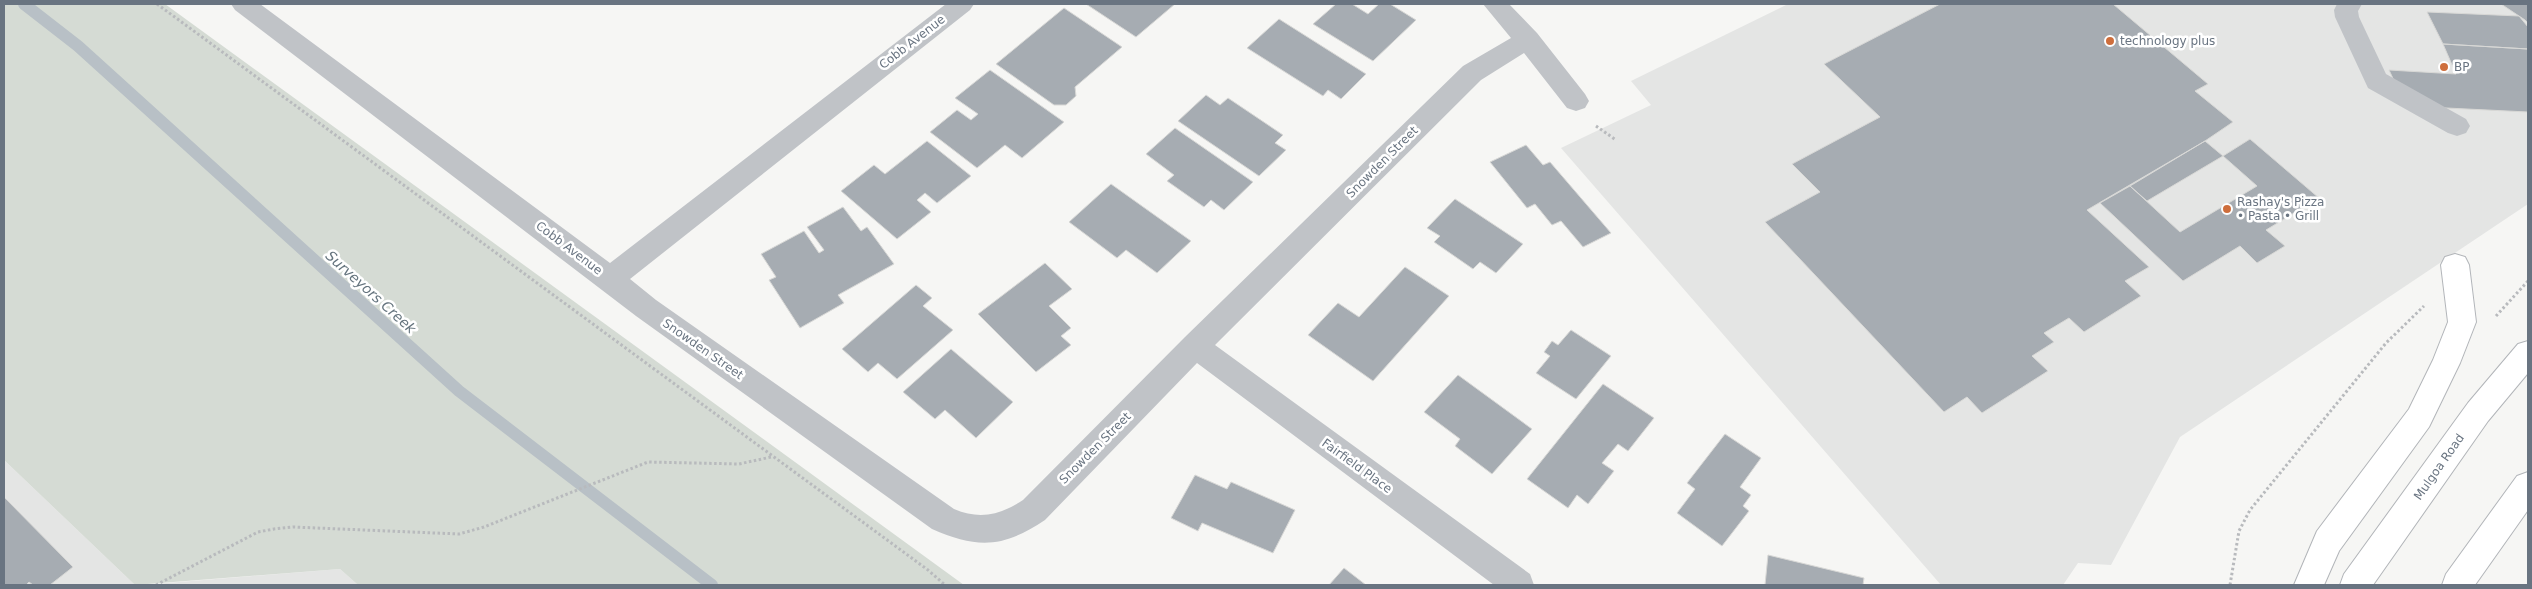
<svg xmlns="http://www.w3.org/2000/svg" width="2532" height="589" font-family="'DejaVu Sans',sans-serif">
  <style>
    .built { fill: #e4e5e4 }
    .green { fill: #d5dbd4 }
    .lines { fill: none; stroke-linecap: round; stroke-linejoin: round }
    .stream { stroke: #b8c0c6; stroke-width: 12 }
    .building { fill: #a6acb2; stroke: #d8d8d6 }
    .major-casing { stroke: #b2b5b9; stroke-width: 2 }
    .path { stroke: #b8babd; stroke-width: 3; stroke-dasharray: 2.5 2.5; stroke-linecap: butt }
    .minor { fill: #c0c3c7; fill-rule: evenodd }
    .major { fill: #fff; fill-rule: evenodd }
    .poi-dot { fill: #ce6e3c; stroke: #fff; stroke-width: 2 }
    .labels { text-anchor: middle; dominant-baseline: central; stroke-width: 5; stroke-linejoin: round; paint-order: stroke }
    .poi-label { font-size: 12px; fill: #697481; stroke: #fff; text-anchor: start }
    .street-label { font-size: 12px; fill: #697481; stroke: #fff }
    .water-label { font-size: 14px; font-style: italic; fill: #65747e; stroke: #fff }
  </style>
  <rect width="100%" height="100%" fill="#f6f6f4"/>
  <!-- built -->
  <path class="built" d="M1788,4H2528V204L2180,437L2111,565L2078,563L2063,585H1941L1561,148L1651,105L1631,81Z
    M4,460L135,585H4Z
    M340,569L358,585H142Z"/>
  <!-- green -->
  <path class="green" d="M4,4H165L964,585H358L340,569L135,585L4,460Z"/>
  <g class="lines">
    <!-- stream -->
    <path class="stream" d="M24,4L78,46L459,391L712,585"/>
  </g>
  <!-- building -->
  <path class="building" d="M1086,4H1175L1136,37Z
    M1336,4H1352L1368,14L1379,4H1390L1416,20L1373,61L1313,24Z
    M1940,4H2113L2208,84L2195,91L2233,122L2205,141L2087,210L2149,267L2125,281L2141,296L2084,332L2069,318L2044,333L2054,342L2032,356L2048,371L1982,413L1967,397L1944,412L1765,222L1820,192L1792,164L1880,117L1824,64Z
    M2501,4H2528V23L2525,20Z
    M1064,8L1122,47L1075,87L1076,96L1066,105H1054L996,64Z
    M2427,12L2519,16L2528,27V49L2443,44Z
    M1279,19L1366,74L1341,99L1328,90L1323,96L1247,48Z
    M2443,44L2528,49V112L2406,106L2389,70L2456,74Z
    M990,70L1064,122L1022,158L1005,145L977,168L930,132L957,110L971,120L978,114L955,98Z
    M1206,95L1220,105L1228,98L1283,135L1275,143L1286,150L1259,176L1178,121Z
    M1175,128L1253,182L1224,210L1211,200L1204,207L1167,181L1174,175L1146,154Z
    M2250,139L2319,198L2266,230L2285,246L2257,263L2240,246L2183,281L2100,203L2130,186L2180,232L2257,186L2223,156Z
    M927,141L971,176L937,203L925,193L917,200L931,212L897,239L841,191L874,165L885,174Z
    M2205,141L2223,156L2147,201L2130,186Z
    M1526,145L1543,165L1550,162L1611,233L1583,247L1561,221L1552,225L1535,204L1527,208L1490,162Z
    M1111,184L1191,241L1157,273L1126,250L1117,258L1069,222Z
    M1455,199L1523,244L1496,273L1480,262L1473,269L1434,242L1440,236L1427,228Z
    M843,207L861,231L867,227L894,264L838,295L844,303L800,328L769,280L776,277L761,254L804,231L819,253L824,250L807,227Z
    M1045,263L1072,289L1049,306L1071,328L1061,336L1071,345L1036,372L978,314Z
    M1405,267L1449,296L1373,381L1308,335L1338,303L1359,317Z
    M916,285L932,298L923,306L953,330L897,379L878,363L868,372L842,349Z
    M1571,330L1611,356L1576,399L1536,373L1550,356L1544,352L1552,341L1558,345Z
    M951,349L1013,402L976,438L945,410L935,419L903,392Z
    M1458,375L1532,429L1492,474L1455,446L1460,439L1424,412Z
    M1603,384L1654,418L1628,451L1618,444L1602,463L1614,471L1588,504L1577,495L1568,508L1527,479Z
    M1725,434L1761,458L1740,487L1751,495L1743,506L1749,511L1722,546L1677,513L1695,489L1687,483Z
    M1195,475L1227,489L1231,482L1295,510L1273,553L1202,523L1198,531L1171,518Z
    M4,497L73,567L50,585H33L29,582L26,585H4Z
    M1768,555L1864,578L1863,585H1765Z
    M1344,568L1366,585H1329Z"/>
  <g class="lines">
    <!-- major casing -->
    <g class="major-casing">
      <path id="major" d="M2455,254L2465,257L2469,265L2476,322L2460,363L2429,427L2339,551L2324,585H2294L2317,531L2409,409L2433,360L2448,322L2441,265L2445,257Z
        M2528,341V373L2488,421L2373,585H2340L2344,574L2468,403L2518,344Z
        M2528,472V510L2475,585H2442L2446,574L2517,476Z"/>
    </g>
    <!-- path -->
    <path class="path" d="M157,4L928,570L945,585
      M1596,126L1616,140
      M2496,316L2528,281
      M156,585L258,532L274,529L293,527L459,534L484,527L648,462L739,464L771,457
      M2230,585L2239,531L2250,510L2386,343L2424,306"/>
    <!-- minor -->
    <path class="minor" d="M231,4H260L610,263L946,4H974L970,10L630,279L656,300L954,509C980,520 1000,515 1023,500L1185,337L1463,66L1511,38L1483,4H1509L1537,33L1585,94L1589,101L1585,108L1576,111L1567,108L1524,53L1481,80L1215,345L1530,574L1534,585H1494L1197,363L1045,520C1003,548 978,549 932,529L636,316L235,10Z
      M2337,4H2362L2358,11L2359,17L2386,74L2466,119L2470,126L2466,133L2457,136L2448,133L2368,88L2335,17L2334,10Z"/>
    <!-- major -->
    <use href="#major" class="major"/>
  </g>
  <!-- markers -->
  <g class="poi-dot">
    <circle cx="2110" cy="41" r="5"/>
    <circle cx="2444" cy="67" r="5"/>
    <circle cx="2227" cy="209" r="5"/>
  </g>
  <g class="labels">
    <!-- poi labels -->
    <g class="poi-label">
      <text x="2120" y="41">technology plus</text>
      <text x="2454" y="67">BP</text>
      <text x="2237" y="202">Rashay's Pizza<tspan x="2237" dy="14">• Pasta • Grill</tspan></text>
    </g>
    <!-- street labels -->
    <g class="street-label">
      <text transform="translate(912 42) rotate(-38)">Cobb Avenue</text>
      <text transform="translate(1382 162) rotate(-45)">Snowden Street</text>
      <text transform="translate(569 248) rotate(37)">Cobb Avenue</text>
      <text transform="translate(703 349) rotate(35)">Snowden Street</text>
      <text transform="translate(1095 448) rotate(-45)">Snowden Street</text>
      <text transform="translate(1357 466) rotate(36)">Fairfield Place</text>
      <text transform="translate(2439 467) rotate(-55)">Mulgoa Road</text>
    </g>
    <!-- water labels -->
    <g class="water-label">
      <text transform="translate(371 292) rotate(42)">Surveyors Creek</text>
    </g>
  </g>
  <!-- border -->
  <rect width="2532" height="589" fill="none" stroke="#697481" stroke-width="10"/>
</svg>
